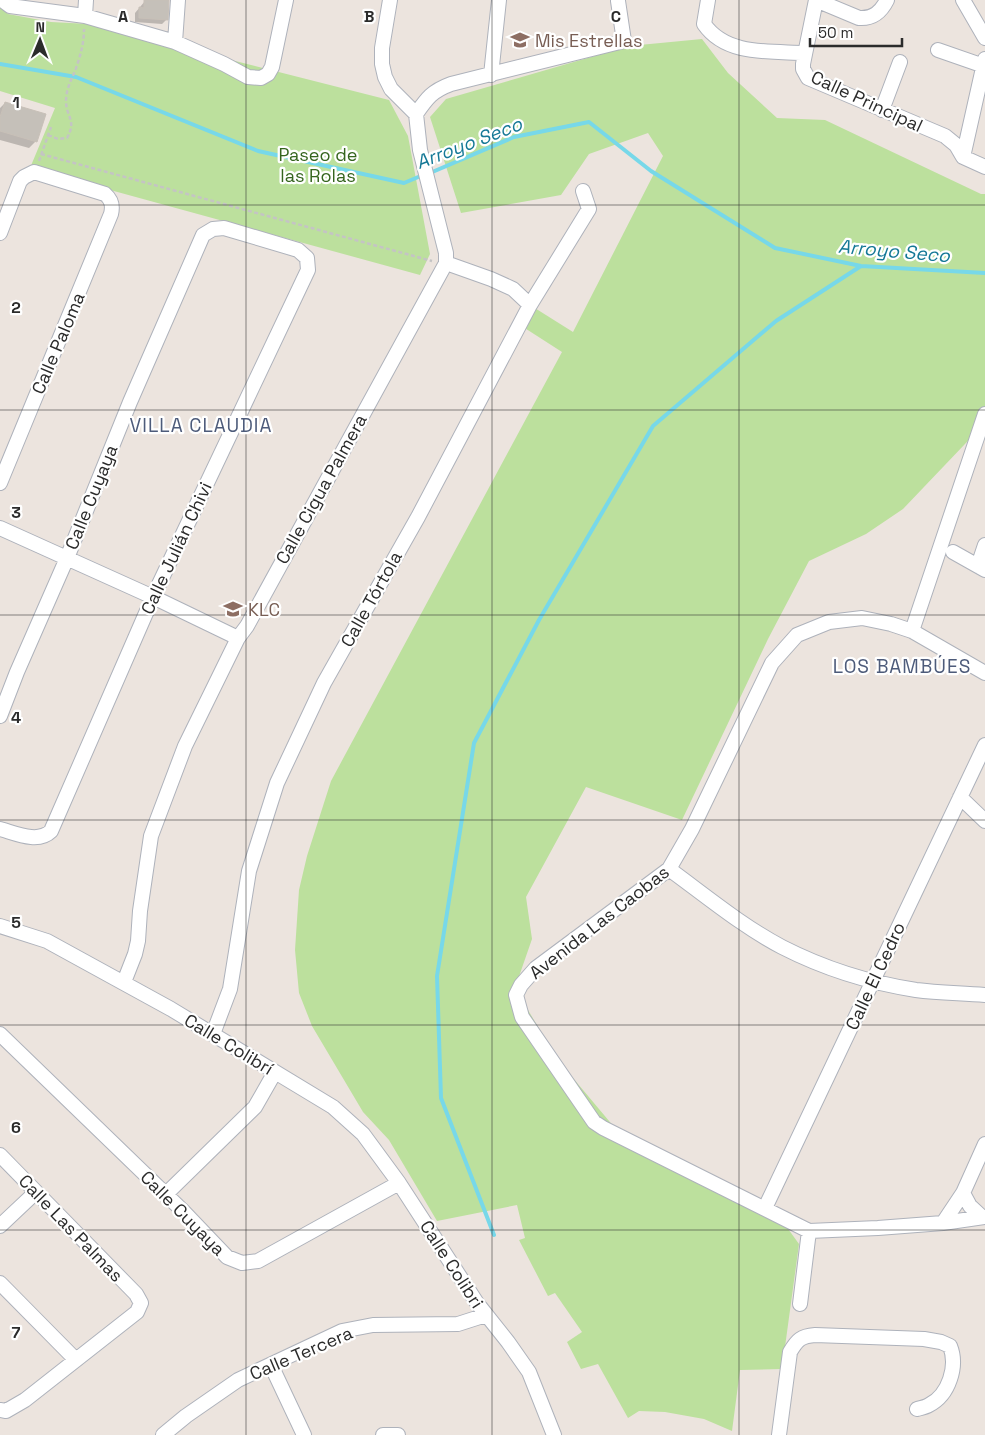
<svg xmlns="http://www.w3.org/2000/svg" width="985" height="1435" font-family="'Space Grotesk',sans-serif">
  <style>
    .green { fill: #bce09d }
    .shadow { fill: #0003 }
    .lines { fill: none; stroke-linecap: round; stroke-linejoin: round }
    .stream { stroke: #77d8e9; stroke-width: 4 }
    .building { fill: #c5c0b9; stroke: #c8c0b8 }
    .minor-casing { stroke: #aeb2bb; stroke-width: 16 }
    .path { stroke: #c4c4c4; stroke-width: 2.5; stroke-dasharray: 4 2.5; stroke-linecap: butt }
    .minor { stroke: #fff; stroke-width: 14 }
    .grid { fill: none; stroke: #2b2b2b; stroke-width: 1; stroke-opacity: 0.55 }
    .labels { text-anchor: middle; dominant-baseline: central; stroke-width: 4.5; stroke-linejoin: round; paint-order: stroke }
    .education-label { font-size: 18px; fill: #785e54; stroke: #fff; text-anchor: start }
    .street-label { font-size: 18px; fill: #2b2b2b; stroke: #fff }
    .park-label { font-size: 18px; fill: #35651e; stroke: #fff }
    .water-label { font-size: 19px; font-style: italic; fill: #147896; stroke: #fff }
    .neighbourhood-label { font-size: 19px; letter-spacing: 1px; fill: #4d5b7a; stroke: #fff }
    .grid-label { font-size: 16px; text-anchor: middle; font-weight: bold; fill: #2b2b2b; stroke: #fff; stroke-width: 4.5; stroke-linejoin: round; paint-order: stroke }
  </style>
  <rect width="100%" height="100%" fill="#ece4de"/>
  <!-- green -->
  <path class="green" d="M0,5L8,14L51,22L89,24L389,100L408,136L430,254L420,275L30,168L55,108L0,91Z
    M702,39L728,73L777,118L825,120L981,194H985V423L903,509L866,534L809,561L768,639L682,820L586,787L526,897L532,939L515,988L557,1059L625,1140L786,1226L799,1244L782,1369L740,1370L732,1431L704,1419L665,1412L639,1411L628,1418L598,1364L581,1369L567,1342L582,1332L555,1293L548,1296L519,1240L525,1238L517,1205L437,1221L389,1140L363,1112L312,1026L299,993L295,950L299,890L307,856L331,781L562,352L520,325L530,305L573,332L663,156L648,133L589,154L561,195L461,213L430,117L446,99L629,46Z"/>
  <!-- shadow -->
  <path class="shadow" d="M168,0L167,19L162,24L135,22V13L145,1Z
    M5,103L36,141L29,148L0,140V108Z"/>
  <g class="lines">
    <!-- stream -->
    <path class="stream" d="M0,64L76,77L258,151L404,183L423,175
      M430,173L514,137L589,122L651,171L775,248L861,266L985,273
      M494,1235L441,1098L437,976L474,743L539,620L653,426L776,321L861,266"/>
  </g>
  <!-- building -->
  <path class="building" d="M144,0H169L168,20L139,18V7L144,8Z
    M5,102L46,114L37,142L0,131V117Z"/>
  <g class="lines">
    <!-- minor casing -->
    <g class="minor-casing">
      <path id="minor" d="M2,0L10,6L85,16L175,42L224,64L248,77L261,78L268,74L272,67L286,0
        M708,0L704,24C726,56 770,51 805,53
        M816,0L803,64V69L808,78L945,136L956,145L963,157L985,167
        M816,0L859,18C873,19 881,12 887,0
        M963,0L985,38
        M85,16L86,0
        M175,42L178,0
        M938,50L984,66
        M491,75L499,0
        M882,110L900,62
        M416,114C427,98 432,91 451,84L624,41L618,1
        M963,157L985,59
        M0,233L20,181L24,177L34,172L105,194C112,200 113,206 111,214L0,483
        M446,263L491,279L513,289L530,305
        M0,528L153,597L238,638
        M953,552L985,570
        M978,566L985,545
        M912,631L985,414
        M985,673L912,631L891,624L862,618L829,622L797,635L772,663L692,829L669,869L536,968L521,985L516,995L522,1017L594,1122L603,1128L809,1231L878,1228L943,1223L985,1217
        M0,716L17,672L67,558L130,402L203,235L213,229L224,228L298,250L307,258L308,270L153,597L51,831C38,844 15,833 0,829
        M960,797L985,821
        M669,869C706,896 742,926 782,947C823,968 871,983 916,990C939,993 962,993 985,995
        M0,926L47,941L171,1009L333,1107L363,1134L399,1183L477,1303L508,1342L529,1372L554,1435
        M124,982L135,954L138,941L140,911L151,836L185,746L238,638L247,626L446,263V253L420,150L416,114L391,89L385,77L382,64V48L390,0
        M0,1034L184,1212L227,1257L242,1263L258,1261L399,1183
        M213,1034L230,989L249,871L277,783L324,683L418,517L530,305L589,209L583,191
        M0,1155L136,1294L141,1303L137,1312L25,1400L6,1411L0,1410
        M963,1193L970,1206L982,1217
        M165,1195L255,1107L275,1072
        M765,1208L985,745
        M943,1223L963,1193L985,1144
        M0,1226L36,1192
        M0,1283L76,1360
        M800,1304L809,1231
        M271,1365L304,1435
        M163,1435L186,1416L238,1380L342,1331L373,1325L458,1324L486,1315
        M383,1435H398
        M779,1435L790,1352C797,1340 801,1336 815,1335L924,1339L941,1342L950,1346C958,1366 949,1395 929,1405C926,1407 921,1408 917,1409"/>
    </g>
    <!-- path -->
    <path class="path" d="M48,135L58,139L67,138C77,120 66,117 66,101C66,90 71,80 75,71C80,57 84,44 84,29
      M41,154L432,261
      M39,161L51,127"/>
    <!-- minor -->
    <use href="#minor" class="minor"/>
  </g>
  <!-- grid -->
  <path class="grid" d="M246,0V1435M492,0V1435M739,0V1435M0,205H985M0,410H985M0,615H985M0,820H985M0,1025H985M0,1230H985"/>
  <!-- icons -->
  <defs>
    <g id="school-bare" transform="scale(1.5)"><path d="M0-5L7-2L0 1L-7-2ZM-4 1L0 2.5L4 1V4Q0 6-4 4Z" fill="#8d6e63" stroke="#fff" stroke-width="2.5" paint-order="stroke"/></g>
  </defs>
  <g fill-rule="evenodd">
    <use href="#school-bare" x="520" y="40"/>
    <use href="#school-bare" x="233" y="609"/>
  </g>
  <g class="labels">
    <!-- education labels -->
    <g class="education-label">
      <text x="535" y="40">Mis Estrellas</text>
      <text x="248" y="609">KLC</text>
    </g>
    <!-- street labels -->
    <g class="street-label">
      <text transform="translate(867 101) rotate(25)">Calle Principal</text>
      <text transform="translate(58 343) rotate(-67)">Calle Paloma</text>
      <text transform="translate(321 489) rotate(-61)">Calle Cigua Palmera</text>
      <text transform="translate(91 497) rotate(-68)">Calle Cuyaya</text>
      <text transform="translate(176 548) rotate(-65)">Calle Julián Chivi</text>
      <text transform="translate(371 599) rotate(-61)">Calle Tórtola</text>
      <text transform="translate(599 922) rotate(-38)">Avenida Las Caobas</text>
      <text transform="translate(875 976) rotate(-65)">Calle El Cedro</text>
      <text transform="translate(229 1044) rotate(31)">Calle Colibrí</text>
      <text transform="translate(183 1213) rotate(45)">Calle Cuyaya</text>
      <text transform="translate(71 1228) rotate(46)">Calle Las Palmas</text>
      <text transform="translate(452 1264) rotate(57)">Calle Colibri</text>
      <text transform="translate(301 1353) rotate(-23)">Calle Tercera</text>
    </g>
    <!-- park labels -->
    <g class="park-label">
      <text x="318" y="154">Paseo de<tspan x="318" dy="21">las Rolas</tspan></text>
    </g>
    <!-- water labels -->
    <g class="water-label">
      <text transform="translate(469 143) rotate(-21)">Arroyo Seco</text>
      <text transform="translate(894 251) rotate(5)">Arroyo Seco</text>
    </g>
    <!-- neighbourhood labels -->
    <g class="neighbourhood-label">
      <text x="201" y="425">VILLA CLAUDIA</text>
      <text x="902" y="666">LOS BAMBÚES</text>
    </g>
  </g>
  <g class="grid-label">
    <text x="123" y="22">A</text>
    <text x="369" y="22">B</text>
    <text x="616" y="22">C</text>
    <text x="16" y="108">1</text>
    <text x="16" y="313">2</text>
    <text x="16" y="518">3</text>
    <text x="16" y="723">4</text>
    <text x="16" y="928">5</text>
    <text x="16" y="1133">6</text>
    <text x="16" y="1338">7</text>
  </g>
  <!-- north arrow -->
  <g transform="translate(40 40) rotate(1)" stroke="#ffffff" stroke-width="4" paint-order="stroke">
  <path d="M0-4L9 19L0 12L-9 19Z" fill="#2b2b2b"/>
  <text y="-8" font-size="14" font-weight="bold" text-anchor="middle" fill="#2b2b2b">N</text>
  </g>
  <!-- scale -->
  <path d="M810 38v8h92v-8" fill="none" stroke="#2b2b2b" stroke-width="2.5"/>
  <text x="818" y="38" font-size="15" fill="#2b2b2b" stroke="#ffffff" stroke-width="4" paint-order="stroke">50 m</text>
</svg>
